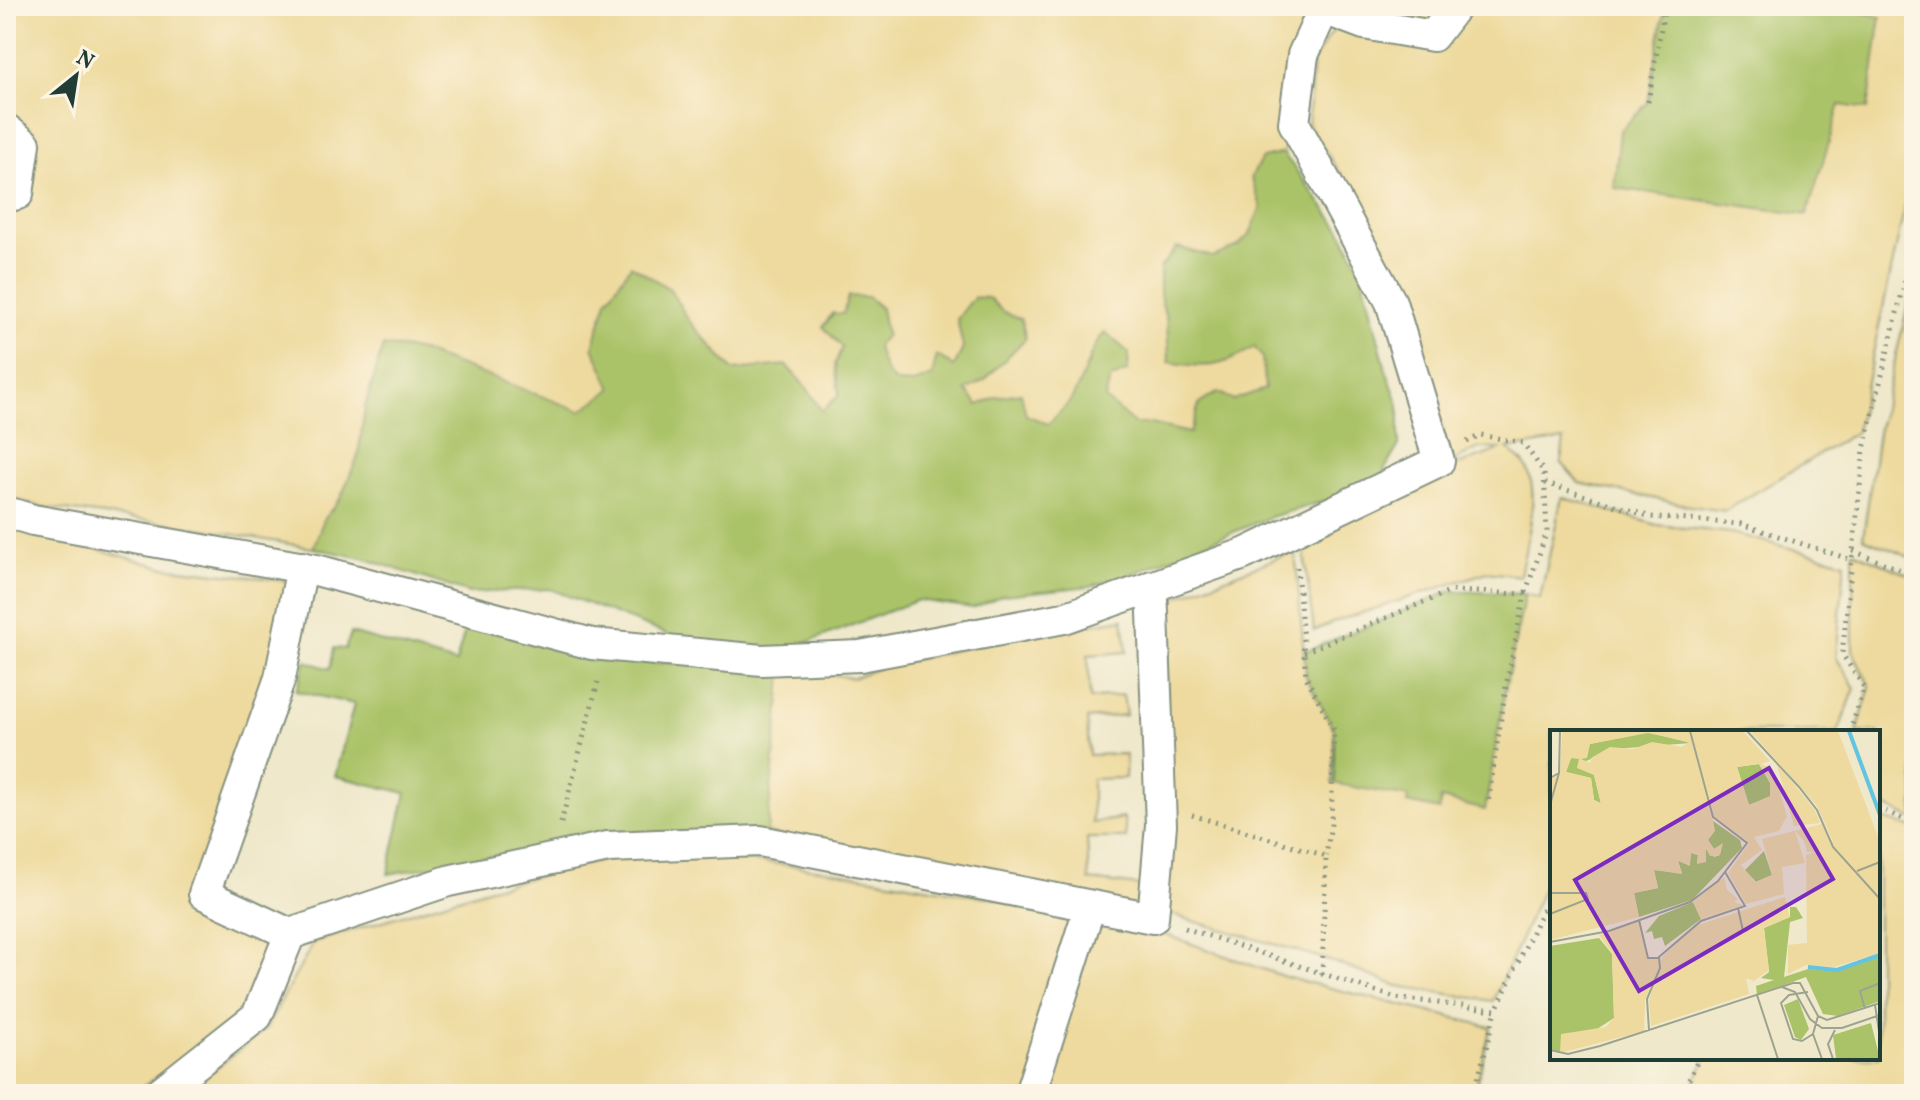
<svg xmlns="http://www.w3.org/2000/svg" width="1920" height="1100" font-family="Vollkorn,serif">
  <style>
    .green { fill: #aac368; stroke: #64804e; stroke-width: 2 }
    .sand { fill: #eeda9e; stroke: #868c69; stroke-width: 2 }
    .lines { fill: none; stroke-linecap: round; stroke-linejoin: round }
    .street-casing { stroke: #879280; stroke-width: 34 }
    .path { stroke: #879280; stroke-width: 5; stroke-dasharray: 2 6; stroke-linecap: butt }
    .street { stroke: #fff; stroke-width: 30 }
    .inset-river { fill: none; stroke: #62c4e0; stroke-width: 4 }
    .inset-road { fill: none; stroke: #9ca48f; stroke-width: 2 }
    .view { fill: #7b2cbf; fill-opacity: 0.15; stroke: #7b2cbf; stroke-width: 4 }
    .inset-edge { fill: none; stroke: #1f3d34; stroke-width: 4 }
  </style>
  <rect width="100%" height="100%" fill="#fcf5e5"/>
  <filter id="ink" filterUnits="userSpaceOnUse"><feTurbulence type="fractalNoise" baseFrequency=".0125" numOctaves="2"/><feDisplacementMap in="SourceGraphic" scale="16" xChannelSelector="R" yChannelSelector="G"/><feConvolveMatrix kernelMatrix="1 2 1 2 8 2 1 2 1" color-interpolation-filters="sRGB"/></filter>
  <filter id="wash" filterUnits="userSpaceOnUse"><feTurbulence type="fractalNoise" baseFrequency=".006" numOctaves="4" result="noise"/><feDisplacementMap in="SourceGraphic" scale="32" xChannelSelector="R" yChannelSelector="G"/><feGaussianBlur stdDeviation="1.8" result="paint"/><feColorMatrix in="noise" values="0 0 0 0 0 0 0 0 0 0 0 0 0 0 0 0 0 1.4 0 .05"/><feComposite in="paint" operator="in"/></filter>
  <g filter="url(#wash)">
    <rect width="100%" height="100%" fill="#efe8cb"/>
    <!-- green -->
    <path class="green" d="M1665,6H1837L1881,16L1868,110L1840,105L1808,215L1614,188L1620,130L1648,102Z
      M1283,153L1341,230L1362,273L1386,370L1399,405V445L1379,479L1332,499L1270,517L1127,576L1091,586L1003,595L973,608L918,600L787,650L682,640L550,589L469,593L363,558L313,548L324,519L341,497L358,456L365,407L383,346L418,350L490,376L593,347L607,300L631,265L670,289L689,321L732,370L786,365L807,388L822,410L839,395L835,364L842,347L823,327L848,296L868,297L881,309L886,336L936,354L954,366L963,348L957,319L974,297L989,298L1002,311L1021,319L1026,338L985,380L967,390L978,405L996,397L1022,393L1088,365L1093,346L1105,332L1129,352L1128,371L1134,424H1151L1190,433L1199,404L1219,392L1233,400L1254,347C1222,368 1206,369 1169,362L1167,323L1160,295V268L1177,247L1213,257L1261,207L1251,177L1262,158Z
      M1451,591L1525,594L1506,686L1485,810L1441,799L1439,810L1406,803L1408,798L1335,787L1334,730L1306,677L1304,652Z
      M467,623L603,661L783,667L767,833L600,832L555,845L388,874L406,793L335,776L354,704L296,691L306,661L330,669L334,648L345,649L351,633L456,663Z"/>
    <!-- sand -->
    <path class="sand" d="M6,6H1325L1294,123L1283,153L1262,158L1251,177L1261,207L1250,234L1238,246L1213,257L1177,247L1160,268V295L1167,323L1169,362C1206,369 1223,368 1254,347L1262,357L1265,389L1233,400L1218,392L1199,404L1190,433L1151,424H1134L1105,399L1110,379L1128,371L1129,353L1105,332C1086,353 1086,378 1070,401C1064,409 1055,417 1048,424L1026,415L1021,393L996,397L978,405L966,390L985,380L1026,338L1021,319L1002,311L989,298L974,297L957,319L963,348L954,367L937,355L932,376C897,393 885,382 877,346L886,335L881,308L868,297L848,296L843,314L832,313L823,327L842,347L835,364L839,395L822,411L807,388L786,365L733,370L689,321L670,289L631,265L607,300L593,347L612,389L581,411L418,350L383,346L365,407L358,456L341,497L324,519L313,548L174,524L42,507L6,497Z
      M1350,6H1665L1648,102L1620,131L1614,188L1807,215L1840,105L1868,109L1881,17L1837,6H1914V165L1856,432L1725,511L1691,506L1579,483L1561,462L1564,440L1507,449C1515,455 1524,460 1528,471C1540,502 1525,545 1520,576L1487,572L1334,622L1314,631L1302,537L1438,472L1502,449L1479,448L1452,462L1404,290L1359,201L1308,125L1313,61Z
      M1914,279V559L1863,538L1878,433Z
      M1562,497L1657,525L1731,533L1845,562L1836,657L1855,688L1838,732H1552V868L1493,1001L1398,986L1322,958L1165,913L1167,601L1295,551L1306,677L1334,730L1332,783L1408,797L1407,803L1439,810L1441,799L1485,810L1506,686L1525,594L1540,598Z
      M6,524L162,567L299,582L204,893L290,934L257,1016L130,1094H6Z
      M1853,551L1914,577V820L1878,802V732H1857L1870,686L1853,652Z
      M1123,619L1127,652L1088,655L1090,699L1123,695L1126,715L1087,719L1089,755L1126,754L1125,778L1092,779V823L1124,818L1126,838H1087L1089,880L1148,887L1138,907L767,833L783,667L853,678L881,667L1022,635Z
      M1878,818L1914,828V1094H1689L1706,1058H1878Z
      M699,854L826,870L1130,922L1285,977L1491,1027L1474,1094H182L265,1030L314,942L494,887L612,858Z"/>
  </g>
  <g filter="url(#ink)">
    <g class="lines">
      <!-- street casing -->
      <g class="street-casing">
        <path id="street" d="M1324,9L1364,24L1433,36L1456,6
          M6,129L25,144L18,194L6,197
          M6,512L33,520L316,570L592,644L762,660L860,656L1064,618L1244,554L1439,461L1391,302L1294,123L1303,55L1325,6
          M290,934L204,894L280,678L302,567
          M158,1094L257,1016L290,934L448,881L608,847L760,841L1153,918L1161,825L1152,586
          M1030,1094L1090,906"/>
      </g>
      <!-- path -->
      <path class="path" d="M1648,102L1665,6
        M1467,442L1481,435L1523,443L1544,472L1547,532L1525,594
        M1545,483L1651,517L1741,524L1852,560
        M1853,551L1914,575
        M1297,567L1306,677L1334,730L1331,824L1326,856
        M1304,652L1451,591L1525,594L1506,686L1488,803
        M1850,732L1864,687L1842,654L1864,449L1906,276L1914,228
        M1878,808L1914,824
        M1192,815L1326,856L1322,974
        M561,823L599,678
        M1185,928L1396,998L1496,1010L1552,889
        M1474,1094L1496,1010
        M1682,1094L1699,1058
        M1798,1094L1802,1085"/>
      <!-- street -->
      <use href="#street" class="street"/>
    </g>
  </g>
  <!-- overview -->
  <g transform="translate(1550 730)">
    <rect width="330" height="330" fill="#efe8cb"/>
    <path d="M98,2L141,13L64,19L29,34L44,45L51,74L44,70L41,48L16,42L21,28L40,14ZM209,34L220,53V67L199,75L187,37ZM163,91L190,110L192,118L142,170L89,187L84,163L108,158L104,140L132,143L128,131H140L141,123L148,125L147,134L156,119L164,127L170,125L171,115L164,119L158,110ZM214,121L222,145L206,152L195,140ZM143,172L151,189L115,216L112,207L104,209L102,201L95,203L109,186ZM240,177H246L253,188L240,192L234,247L258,239L287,240L330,225V271L288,286L273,284L256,247L207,265L206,256L224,250L211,248L219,242L214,198L240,187ZM49,208L62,224L64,288L10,323L0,320V216ZM248,269L259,299L251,310L245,307L234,275ZM321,293L330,329H286L283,305Z" fill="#aac368"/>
    <path d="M12,1H193L220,31L211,34L223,39L237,86L229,101L204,107L212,120L191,135L205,152L222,145L212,109L272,94L284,114L267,76L200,1H288L330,112V223L284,237L256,235L238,244V215L257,213L256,125L265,122H257L254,111L245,101L255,133L232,137L234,164L196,174L178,143L199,113L164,87L157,57L165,101L158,110L164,119L173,113L170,125L160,126L156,119V132L147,134L148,124L141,123L140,136L128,131L132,144L104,140L108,158L84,163L89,187L0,210V48L10,41ZM98,3L139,12L132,17L102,12L83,19L60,17L41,28V33L31,29L37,28L40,14ZM21,28L29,29L27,38L44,45L51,73L44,70L41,48L16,42ZM209,34L220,52V66L199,75L187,37ZM226,32L265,80L270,93L244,96ZM174,147L177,160L188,169L184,172L193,175L151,189L143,172ZM235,167L240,187L214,198L219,240L204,251L196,248L199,264L101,296L99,270L112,227L145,196ZM89,191L98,228L109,227L110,238L95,270L94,301L10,323L11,304L56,297L64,288L62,224L49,205Z" fill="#eeda9e" fill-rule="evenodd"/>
    <path class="inset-river" d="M299,1L330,85M258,237L287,240L330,225"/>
    <path class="inset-road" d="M197,1L249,57L267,80L283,117L330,169M0,48L9,43L10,1M0,75L9,43M307,141L330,132M0,163H36L38,169L0,184M188,178L193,201L198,200M89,190L98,228H108M0,212L59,201L140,172L168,151L197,113L163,87L140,1M232,257L245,262L260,289L272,298H292L330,285M258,262L239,265L231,273L243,309L252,311L263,304M207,265L228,329M325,275L330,308M315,279L310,261L330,253M268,286L263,304L272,329M99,300L97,269L110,238L109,227L151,191L195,176L175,142M0,320L18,324L50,316L243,253H250L268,286L277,290L330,273M283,329L278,314L285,300"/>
    <path class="view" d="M219,38L283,149L89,261L25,150Z"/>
    <rect width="330" height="330" class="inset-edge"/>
  </g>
  <!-- margin -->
  <rect width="1920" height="1100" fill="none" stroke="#fcf5e5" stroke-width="32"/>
  <!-- north arrow -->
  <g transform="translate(76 76) rotate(30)" stroke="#fcf5e5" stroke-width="6" paint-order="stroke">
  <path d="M0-6L14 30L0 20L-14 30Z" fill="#1f3d34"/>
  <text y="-12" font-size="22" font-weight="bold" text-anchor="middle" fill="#1f3d34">N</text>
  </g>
</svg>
